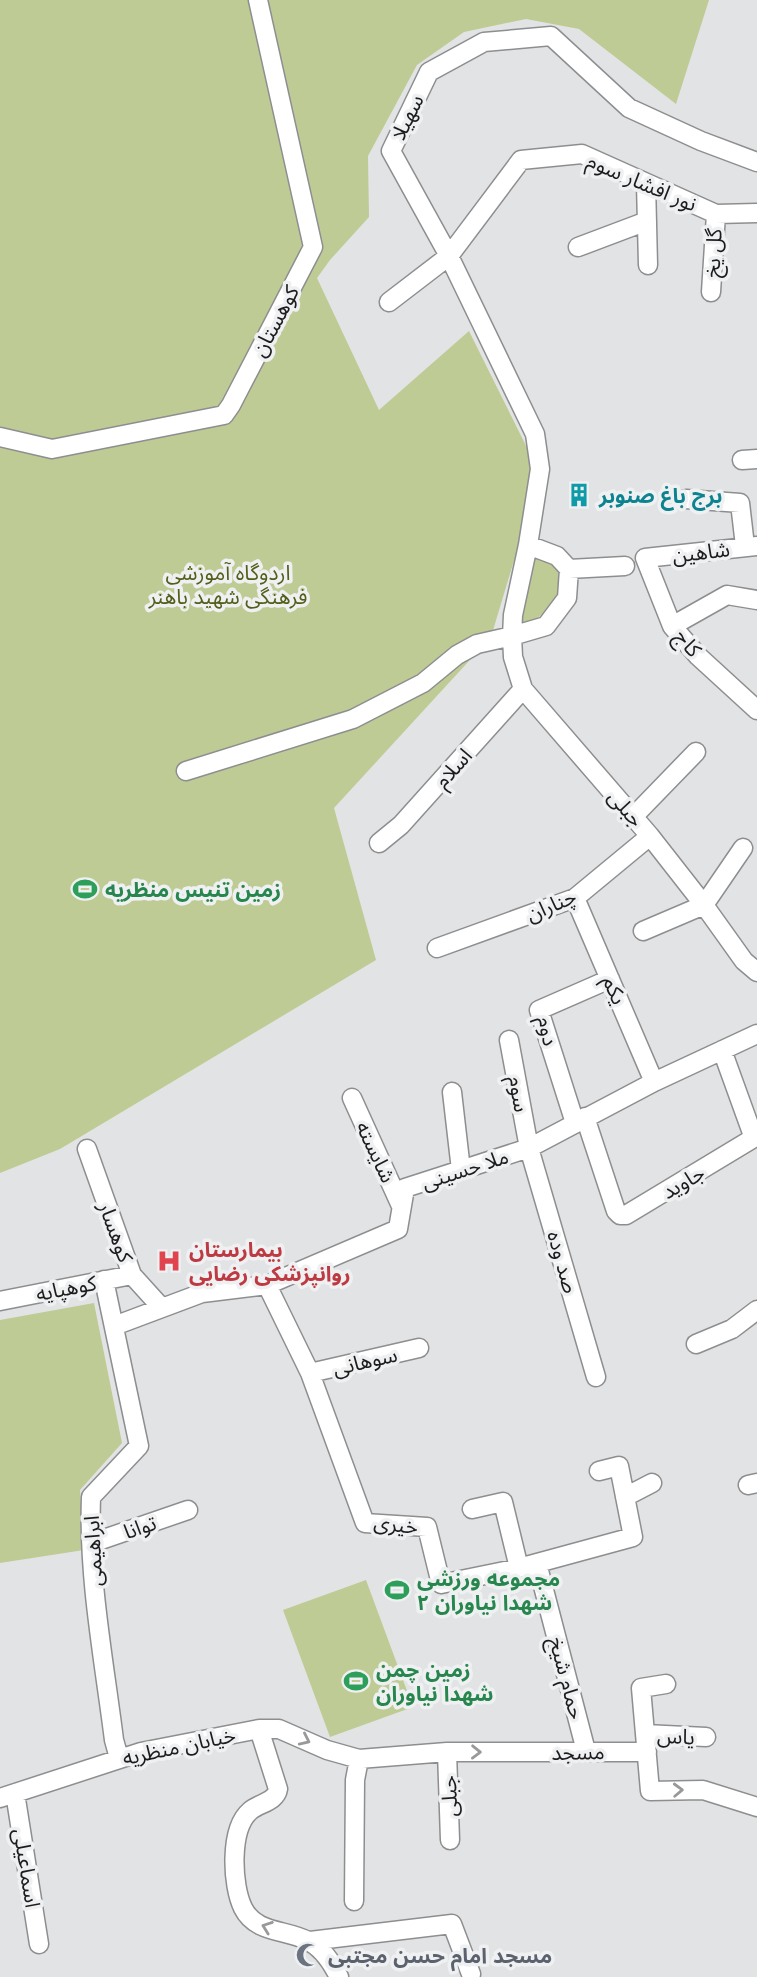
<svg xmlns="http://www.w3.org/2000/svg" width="757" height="1977" font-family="Montserrat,'Noto Sans Arabic',sans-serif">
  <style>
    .green { fill: #bfcb94 }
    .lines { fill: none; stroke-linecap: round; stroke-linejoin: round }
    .minor-casing { stroke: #8d8e90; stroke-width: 21 }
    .minor { stroke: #fff; stroke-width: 18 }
    .oneway { stroke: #999 }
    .labels { text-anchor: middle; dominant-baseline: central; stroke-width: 7; stroke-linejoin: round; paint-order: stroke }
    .street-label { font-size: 21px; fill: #1c1c1d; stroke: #eff0f2 }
    .culture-label { font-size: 21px; font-weight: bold; fill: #0d838f; stroke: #eff0f2; text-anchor: start }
    .park-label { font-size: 21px; fill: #535e19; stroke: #eff0f2 }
    .leisure-label { font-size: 21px; font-weight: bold; fill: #27864d; stroke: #eff0f2; text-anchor: start }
    .health-label { font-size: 21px; font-weight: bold; fill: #be3a42; stroke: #eff0f2; text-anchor: start }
    .worship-label { font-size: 21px; font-weight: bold; fill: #5b616d; stroke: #eff0f2; text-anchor: start }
  </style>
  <rect width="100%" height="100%" fill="#e2e3e5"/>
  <!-- green -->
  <path class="green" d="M0,0H709L676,104L579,29L526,19L464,32L417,65L368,156L369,217L330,260L317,278L379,410L469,331L540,474L491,637L334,808L376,960L60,1149L0,1173Z
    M536,553L556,565C567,600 551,608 525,627L519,618L531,564Z
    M94,1303L122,1443L80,1490L84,1550L0,1563V1320Z
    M366,1580L413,1707L330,1737L283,1610Z"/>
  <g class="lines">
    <!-- minor casing -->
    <g class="minor-casing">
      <path id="minor" d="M646,183L648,265
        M578,247L647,221
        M711,292L716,214
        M389,302L449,256L521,160L582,154L716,214L757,213
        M0,437L52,449L224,415L231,405L313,247L258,0
        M742,460L757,459
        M686,499L740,503L745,546
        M528,545L557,556L569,569L567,598L546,626L512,636L513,615L528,545L540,469L535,434L449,256L391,151L429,72L484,42L551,36L629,108L701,141L757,162
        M757,546L645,558L672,626L698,656L757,710
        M569,569L625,566
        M672,626L727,595L757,600
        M186,771L353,719L423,683L457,655L477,644L512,636L513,657L523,689L650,836L704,905L744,961L757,972
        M633,817L696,752
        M379,843L401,825L523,689
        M575,898L654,1082
        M643,931L704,905L743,848
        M437,948L575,898L650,836
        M509,1040L529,1148L596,1377
        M452,1092L461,1170
        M352,1098L401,1206
        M585,1117L616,1211L620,1215H626L752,1139V1133L722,1050
        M575,1123L539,1010L610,979
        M87,1149L132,1275L161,1307
        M104,1280L139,1446L91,1497C88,1578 104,1660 114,1740L119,1758
        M267,1285L310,1373L365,1523L427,1527L441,1584L519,1568L633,1537L619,1466L599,1471
        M0,1301L132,1275
        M114,1326L202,1293L267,1285L398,1229L405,1188L529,1148L654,1082L757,1034
        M696,1344L732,1329L757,1310
        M310,1373L419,1348
        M748,1485L757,1483
        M625,1497L652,1483
        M472,1509L503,1502L519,1568
        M92,1543L188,1510
        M537,1563L586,1751
        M666,1684L641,1688L650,1791L703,1790L757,1807
        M259,1729L278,1789C276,1802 259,1803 250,1811C229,1829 232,1886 243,1908C256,1934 286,1929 308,1941C323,1948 332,1963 339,1977
        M645,1734L706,1737
        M447,1752L450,1840
        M15,1793L39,1944
        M0,1798L141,1752L259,1729H279L327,1750L359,1759L447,1752H647
        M354,1901L355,1780L359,1759
        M310,1941L452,1924L471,1974"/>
    </g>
    <!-- minor -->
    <use href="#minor" class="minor"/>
  </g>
  <!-- one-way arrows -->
  <defs><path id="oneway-chevron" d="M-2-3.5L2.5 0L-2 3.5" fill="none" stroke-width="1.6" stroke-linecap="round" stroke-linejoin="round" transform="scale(1.75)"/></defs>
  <g class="oneway">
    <use href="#oneway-chevron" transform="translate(305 1740) rotate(25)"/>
    <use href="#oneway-chevron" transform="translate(476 1752) rotate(1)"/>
    <use href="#oneway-chevron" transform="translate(678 1790) rotate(-2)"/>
    <use href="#oneway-chevron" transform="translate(267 1927) rotate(-160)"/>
  </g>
  <!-- icons -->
  <defs>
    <g id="building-bare" transform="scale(1.89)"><path d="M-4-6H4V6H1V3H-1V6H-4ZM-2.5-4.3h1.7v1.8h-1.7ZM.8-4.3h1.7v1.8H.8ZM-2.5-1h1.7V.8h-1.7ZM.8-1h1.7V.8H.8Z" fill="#0f9aa8" stroke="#eff0f2" stroke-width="2.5" paint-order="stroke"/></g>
    <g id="stadium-bare" transform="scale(1.89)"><path d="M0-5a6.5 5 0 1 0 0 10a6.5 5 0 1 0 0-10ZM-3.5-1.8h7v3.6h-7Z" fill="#2e9e5b" stroke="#eff0f2" stroke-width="2.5" paint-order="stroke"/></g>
    <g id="hospital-bare" transform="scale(1.89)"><path d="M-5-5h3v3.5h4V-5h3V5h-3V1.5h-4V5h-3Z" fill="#e0444e" stroke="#eff0f2" stroke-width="2.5" paint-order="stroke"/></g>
    <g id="mosque-bare" transform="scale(1.89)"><path d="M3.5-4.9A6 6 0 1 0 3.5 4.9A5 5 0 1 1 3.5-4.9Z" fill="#6b7280" stroke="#eff0f2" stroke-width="2.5" paint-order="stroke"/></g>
  </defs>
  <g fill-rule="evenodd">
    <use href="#building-bare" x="579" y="495"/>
    <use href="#stadium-bare" x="85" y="889"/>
    <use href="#hospital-bare" x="169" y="1261"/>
    <use href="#stadium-bare" x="397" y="1590"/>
    <use href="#stadium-bare" x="356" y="1681"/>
    <use href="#mosque-bare" x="308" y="1955"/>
  </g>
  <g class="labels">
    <!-- street labels -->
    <g class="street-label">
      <text transform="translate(407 117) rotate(-64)">سهیلا</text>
      <text transform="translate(642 182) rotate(23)">نور افشار سوم</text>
      <text transform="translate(713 253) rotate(-87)">گل یخ</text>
      <text transform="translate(275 321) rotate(-62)">کوهستان</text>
      <text transform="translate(701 552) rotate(-7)">شاهین</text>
      <text transform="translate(688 643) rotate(49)">کاج</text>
      <text transform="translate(453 768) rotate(-48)">اسلام</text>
      <text transform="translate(626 808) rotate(49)">جبلی</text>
      <text transform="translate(551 905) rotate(-23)">چناران</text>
      <text transform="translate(615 990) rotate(67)">یکم</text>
      <text transform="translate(548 1031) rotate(78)">دوم</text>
      <text transform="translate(519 1094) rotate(80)">سوم</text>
      <text transform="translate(376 1152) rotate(65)">شایسته</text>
      <text transform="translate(465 1169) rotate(-18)">ملا حسینی</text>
      <text transform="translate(683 1182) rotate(-30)">جاوید</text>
      <text transform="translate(116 1232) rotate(70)">کوهسار</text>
      <text transform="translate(563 1262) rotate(74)">صد وده</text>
      <text transform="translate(66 1288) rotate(-11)">کوهپایه</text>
      <text transform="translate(365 1361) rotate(-13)">سوهانی</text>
      <text transform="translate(396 1524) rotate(7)">خیری</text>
      <text transform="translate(140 1527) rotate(-19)">توانا</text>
      <text transform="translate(93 1551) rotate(-93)">ابراهیمی</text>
      <text transform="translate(567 1678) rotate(75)">حمام شیخ</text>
      <text transform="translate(676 1736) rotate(3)">یاس</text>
      <text transform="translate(179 1746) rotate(-12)">خیابان منظریه</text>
      <text transform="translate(578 1752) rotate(-1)">مسجد</text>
      <text transform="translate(449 1796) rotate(-92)">جبلی</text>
      <text transform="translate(27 1868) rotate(81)">اسماعیلی</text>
    </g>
    <!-- culture labels -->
    <g class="culture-label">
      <text x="599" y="495">برج باغ صنوبر</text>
    </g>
    <!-- park labels -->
    <g class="park-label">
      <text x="228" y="572">اردوگاه آموزشی<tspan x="228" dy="24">فرهنگی شهید باهنر</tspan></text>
    </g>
    <!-- leisure labels -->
    <g class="leisure-label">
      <text x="105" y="889">زمین تنیس منظریه</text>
      <text x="417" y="1578">مجموعه ورزشی<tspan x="417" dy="24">شهدا نیاوران ۲</tspan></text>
      <text x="376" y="1669">زمین چمن<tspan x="376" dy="24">شهدا نیاوران</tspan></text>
    </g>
    <!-- health labels -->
    <g class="health-label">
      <text x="189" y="1249">بیمارستان<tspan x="189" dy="24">روانپزشکی رضایی</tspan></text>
    </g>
    <!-- worship labels -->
    <g class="worship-label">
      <text x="328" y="1955">مسجد امام حسن مجتبی</text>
    </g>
  </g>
</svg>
